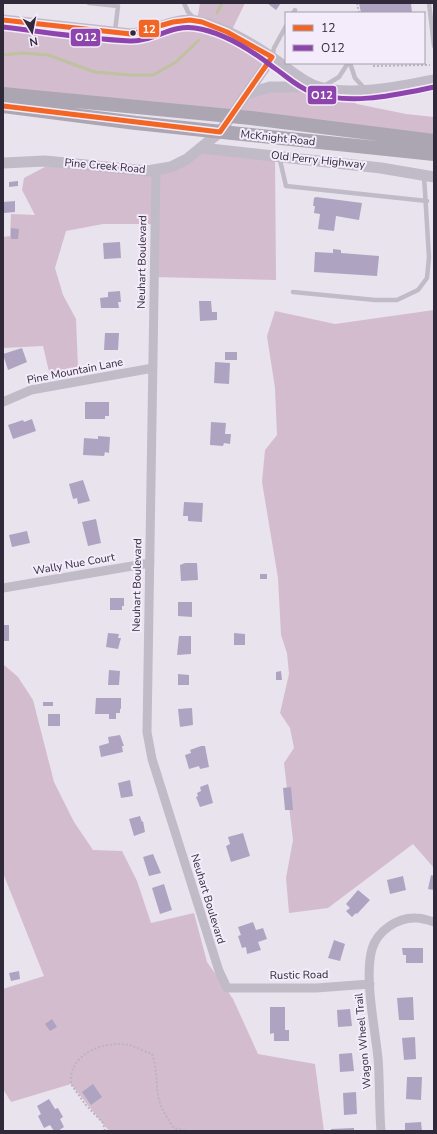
<svg xmlns="http://www.w3.org/2000/svg" width="437" height="1134" font-family="'Nunito Sans',sans-serif">
  <style>
    .green { fill: #d4bccf }
    .lines { fill: none; stroke-linecap: round; stroke-linejoin: round }
    .stream { stroke: #c0c19e; stroke-width: 3 }
    .building { fill: #aea4c2 }
    .path { stroke: #bab4c0; stroke-width: 2; stroke-dasharray: 2 2; stroke-linecap: butt }
    .service { stroke: #c1bbc8; stroke-width: 4.5 }
    .minor { stroke: #c1bbc8; stroke-width: 9 }
    .tertiary { stroke: #c1bbc8; stroke-width: 11 }
    .trunk { stroke: #aca6b2; stroke-width: 14 }
    .bus-1-casing { stroke: #f4ebfb; stroke-width: 8 }
    .bus-2-casing { stroke: #f4ebfb; stroke-width: 8 }
    .bus-1 { stroke: #f26522; stroke-width: 5 }
    .bus-2 { stroke: #8e44ad; stroke-width: 5 }
    .bus-dot { fill: #2f2939; stroke: #f4ebfb; stroke-width: 1.5 }
    .labels { text-anchor: middle; dominant-baseline: central; stroke-width: 4; stroke-linejoin: round; paint-order: stroke }
    .street-label { font-size: 11px; fill: #2f2939; stroke: #f4ebfb }
    .line-badge { stroke: #f4ebfb; stroke-width: 1.5 }
    .badge-label { font-size: 11px; text-anchor: middle; font-weight: bold; fill: #fff }
  </style>
  <rect width="100%" height="100%" fill="#e9e3ee"/>
  <!-- green -->
  <path class="green" d="M200,3H245L230,34L272,57L248,93L321,88L357,104L406,114L434,117V141L3,94V20L131,34L197,21Z
    M201,148L275,156L276,280L154,277L155,224H103L66,231L55,268L63,295L76,319L78,368L50,376L43,346L3,348V237L10,236L11,214L35,215L22,190L24,178L56,161L156,170Z
    M434,310V868L413,844L328,908L289,913L286,878L293,840L284,763L294,748L290,728L280,713L289,674L287,653L281,635L278,578L262,482L265,450L277,435L275,388L267,336L275,311L335,324Z
    M3,664L18,677L33,700L54,782L74,822L93,850L122,851L137,881L151,923L194,913L207,962L233,999L258,1054L315,1064L324,1131H109L71,1084L11,1102L3,1089V989L44,976L3,873Z"/>
  <g class="lines">
    <!-- stream -->
    <path class="stream" d="M217,13L222,3
      M3,55L23,53L48,55L95,72L130,75H153L176,62L199,40"/>
  </g>
  <!-- building -->
  <path class="building" d="M267,3H281L276,10Z
    M359,3H411L412,13H361Z
    M18,181V186L9,187V182Z
    M316,197L362,203L359,220L336,216L334,231L318,229L320,214L314,213L315,206H313L314,198Z
    M15,201V212L4,213L3,202Z
    M11,228L19,229L18,239H11Z
    M120,242L121,258L104,259L103,243Z
    M333,249L341,250V253L379,256L377,276L314,272L315,252L333,253Z
    M120,291L121,302H118L119,308H101L100,298L108,297V292Z
    M199,301H211L212,312H217V320L200,321Z
    M105,333H119L118,350H104Z
    M22,348L27,362L8,370L3,354Z
    M225,352H237V360H225Z
    M215,362L230,363L229,384L214,383Z
    M85,402H109V416H105V419H85Z
    M32,419L36,431L13,439L8,425L23,420L24,422Z
    M211,422L226,423L225,434H231L230,444L224,443L223,446L210,445Z
    M98,436L110,437L109,453L105,452L104,456L83,455L84,438L98,439Z
    M83,480L90,501L78,504L77,498L73,499L69,484Z
    M184,502L203,503L202,522L188,521V516H183Z
    M96,519L101,543L88,546L82,522Z
    M27,531L30,543L12,547L9,535Z
    M185,563H197L198,580L181,581L180,565Z
    M260,574H267V579H260Z
    M110,598H124V606H122V610H110Z
    M178,602H192V617L178,616Z
    M3,625H9V641H3Z
    M108,633L119,634L118,638H121L118,649L106,647Z
    M234,633L245,634V645H234Z
    M179,636H191V654L177,655Z
    M109,670L120,671L119,685H108Z
    M281,671L282,680H276V672Z
    M178,674L189,675V685H178Z
    M96,698H121V709H120V713H116V719H109V714H95Z
    M43,702H53V706H43Z
    M192,708L193,725L180,727L178,709Z
    M48,714H60V726H48Z
    M120,735L124,746H122L123,752L101,757L99,746L109,743L108,737Z
    M201,746H205L209,767L200,769L199,766L189,769L185,755L191,753L190,750Z
    M130,780L133,796L121,798L118,783Z
    M208,784L213,803L200,807L196,797L198,796L197,793L201,791L200,787Z
    M291,787L293,810H285L283,788Z
    M140,816L142,822L143,821L145,832L134,836L129,819Z
    M243,833L250,856L231,862L226,846L230,844L228,837Z
    M153,854L161,873L149,876L143,857Z
    M431,875L434,876V890L428,889Z
    M403,876L406,890L390,894L387,880Z
    M164,884L172,910L160,914L152,888Z
    M358,890L370,900L357,914L356,913L352,917L346,911L350,908L346,904Z
    M253,922L256,930L263,928L267,939L258,942L261,950L247,954L246,947L242,948L238,936L241,935L238,927Z
    M334,940L345,944L340,961L328,958Z
    M402,948H423V963H406V955H403Z
    M19,971L20,979L11,981L9,973Z
    M413,997L414,1020H399L397,998Z
    M270,1007H285V1030H289V1041H274V1033L270,1034Z
    M350,1009L352,1026L338,1027L337,1010Z
    M52,1019L57,1027L50,1031L45,1024Z
    M415,1037L416,1059L404,1060L402,1038Z
    M352,1053L354,1071L340,1072L339,1054Z
    M407,1077H422L421,1100L406,1099Z
    M93,1084L102,1097L91,1105L82,1092Z
    M356,1092L357,1114L344,1115L343,1093Z
    M49,1099L55,1109L58,1108L63,1117L60,1119L64,1127L58,1131H54L50,1125L44,1128L38,1116L41,1114L37,1106Z
    M421,1122L422,1131H405V1123Z
    M354,1128V1131H331V1129Z"/>
  <g class="lines">
    <!-- path -->
    <path class="path" d="M357,3L359,13
      M373,66L430,65
      M105,1131L103,1123L85,1104L71,1084C71,1079 71,1073 73,1069C81,1049 110,1041 129,1045C137,1047 145,1052 152,1054C157,1068 156,1081 158,1095C160,1108 167,1118 174,1128L188,1131"/>
    <!-- service -->
    <path class="service" d="M89,3L118,6L115,31
      M184,3L188,12L195,19
      M429,3L434,46
      M293,13L295,10
      M272,57L274,48L286,26
      M350,63L355,78L365,89
      M324,86L339,77L348,63
      M279,156L286,186L427,201
      M293,292L375,300H397L418,290L427,278L429,257L424,176"/>
    <!-- minor -->
    <path class="minor" d="M156,170L147,732L152,759L219,971L227,988H316L370,984
      M3,402L31,390L153,368
      M3,588L150,563
      M381,1131C379,1107 380,1082 378,1058C375,1028 364,977 372,949C377,931 398,917 416,918C422,918 428,920 434,922"/>
    <!-- tertiary -->
    <path class="tertiary" d="M3,20L131,34C154,32 174,17 196,21C223,26 251,43 273,58C286,67 299,79 313,85C345,98 401,87 434,80
      M247,94L270,87H315
      M201,148L381,168L434,177
      M3,163L45,161L147,171L171,167L187,159L220,132L272,57"/>
    <!-- trunk -->
    <path class="trunk" d="M3,94L251,118L434,141
      M3,106L136,123L434,154"/>
    <!-- bus-1 casing -->
    <g class="bus-1-casing">
      <path id="bus-1" d="M3,20L131,34L173,22L190,20L202,22L227,32L272,57L220,132L3,106"/>
    </g>
    <!-- bus-2 casing -->
    <g class="bus-2-casing">
      <path id="bus-2" d="M3,27C45,32 88,39 130,41C152,42 172,24 195,28C223,32 251,50 273,67C285,75 297,87 311,92C350,106 395,95 434,87"/>
    </g>
    <!-- bus-1 -->
    <use href="#bus-1" class="bus-1"/>
    <!-- bus-2 -->
    <use href="#bus-2" class="bus-2"/>
  </g>
  <!-- markers -->
  <circle class="bus-dot" cx="133" cy="33" r="3.5"/>
  <g class="labels">
    <!-- street labels -->
    <g class="street-label">
      <text transform="translate(278 138) rotate(6)">McKnight Road</text>
      <text transform="translate(318 160) rotate(6)">Old Perry Highway</text>
      <text transform="translate(105 166) rotate(5)">Pine Creek Road</text>
      <text transform="translate(142 262) rotate(-89)">Neuhart Boulevard</text>
      <text transform="translate(75 371) rotate(-11)">Pine Mountain Lane</text>
      <text transform="translate(74 564) rotate(-10)">Wally Nue Court</text>
      <text transform="translate(137 585) rotate(-89)">Neuhart Boulevard</text>
      <text transform="translate(208 899) rotate(73)">Neuhart Boulevard</text>
      <text transform="translate(299 975) rotate(-1)">Rustic Road</text>
      <text transform="translate(363 1041) rotate(-95)">Wagon Wheel Trail</text>
    </g>
  </g>
  <g class="line-badge">
    <rect x="138" y="19" width="22" height="19" rx="4" fill="#f26522"/>
    <rect x="70" y="28" width="31" height="19" rx="4" fill="#8e44ad"/>
    <rect x="307" y="85" width="30" height="20" rx="4" fill="#8e44ad"/>
  </g>
  <g class="badge-label">
    <text x="149" y="33">12</text>
    <text x="86" y="41">O12</text>
    <text x="322" y="99">O12</text>
  </g>
  <!-- border -->
  <rect width="437" height="1134" fill="none" stroke="#2f2939" stroke-width="8"/>
  <!-- legend -->
  <rect x="285" y="12" width="140" height="52" fill="#f4ebfb" stroke="#a59dad"/>
  <rect x="293" y="25" width="20" height="6" fill="#f26522" stroke="#a59dad"/>
  <text x="321" y="32" font-size="12" fill="#2f2939">12</text>
  <rect x="293" y="45" width="20" height="6" fill="#8e44ad" stroke="#a59dad"/>
  <text x="321" y="52" font-size="12" fill="#2f2939">O12</text>
  <!-- north arrow -->
  <g transform="translate(32 32) rotate(170)" stroke="#f4ebfb" stroke-width="3" paint-order="stroke">
  <path d="M0-3L7 15L0 10L-7 15Z" fill="#2f2939"/>
  <text y="-6" font-size="11" font-weight="bold" text-anchor="middle" fill="#2f2939">N</text>
  </g>
</svg>
